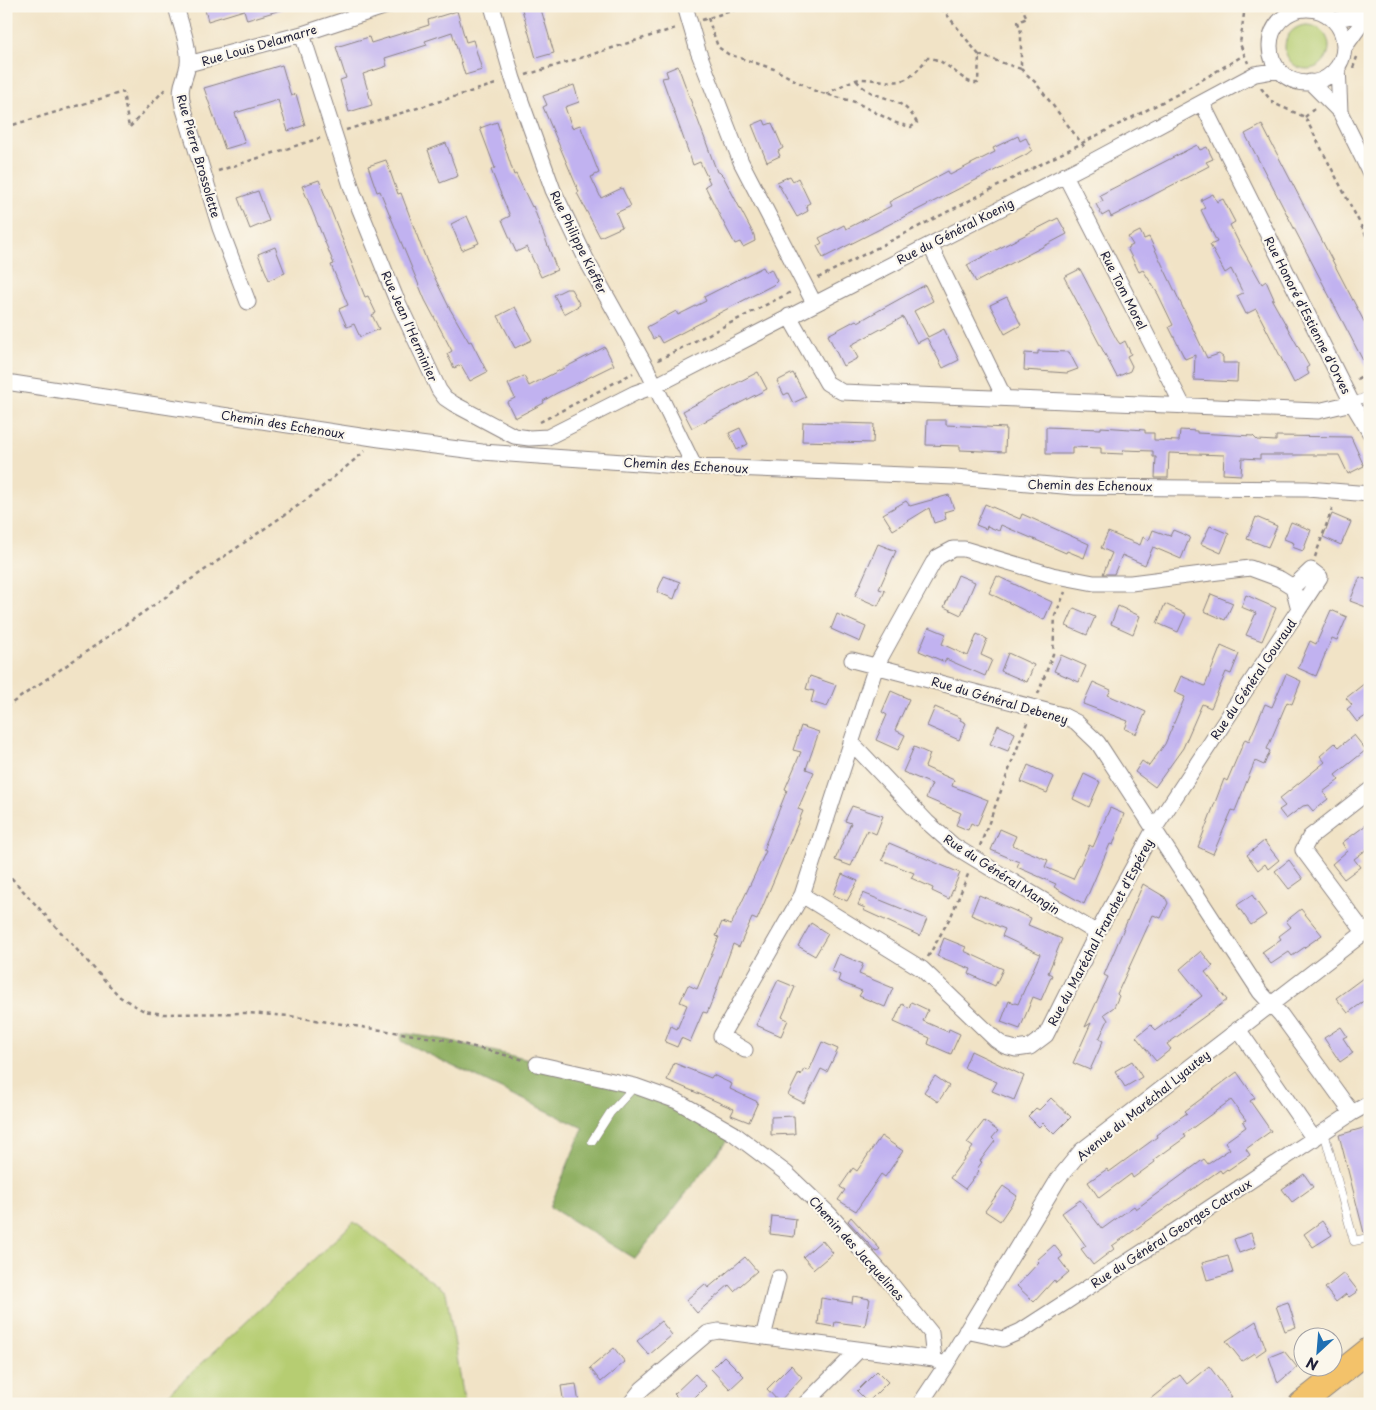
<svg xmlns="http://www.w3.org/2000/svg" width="1376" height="1410" font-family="'Playpen Sans',sans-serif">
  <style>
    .green { fill: #b6cd72; stroke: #6c7856 }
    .forest { fill: #90b064; stroke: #596950 }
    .building { fill: #c1b2f0 }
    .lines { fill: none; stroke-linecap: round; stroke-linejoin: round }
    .lane-casing { stroke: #8a8280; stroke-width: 9 }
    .street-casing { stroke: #8a8280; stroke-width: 17 }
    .primary-casing { stroke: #8a8280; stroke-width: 26 }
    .path { stroke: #8a8280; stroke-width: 2.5; stroke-dasharray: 4 4; stroke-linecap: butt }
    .lane { stroke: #fff; stroke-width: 8 }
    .street { stroke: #fff; stroke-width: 15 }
    .primary { stroke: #f3c26a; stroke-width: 24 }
    .labels { text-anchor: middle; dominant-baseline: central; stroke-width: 4.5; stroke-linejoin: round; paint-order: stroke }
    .street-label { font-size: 12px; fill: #22223b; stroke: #fbf7ec }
  </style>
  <rect width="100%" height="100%" fill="#fbf7ec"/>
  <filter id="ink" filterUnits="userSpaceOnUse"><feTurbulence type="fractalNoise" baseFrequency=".02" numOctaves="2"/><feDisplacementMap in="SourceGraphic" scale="10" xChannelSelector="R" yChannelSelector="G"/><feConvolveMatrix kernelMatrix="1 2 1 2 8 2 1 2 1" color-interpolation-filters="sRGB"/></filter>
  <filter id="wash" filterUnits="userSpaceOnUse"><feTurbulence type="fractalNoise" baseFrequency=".0096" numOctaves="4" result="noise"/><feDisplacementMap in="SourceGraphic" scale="20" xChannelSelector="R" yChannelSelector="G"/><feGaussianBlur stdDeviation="1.12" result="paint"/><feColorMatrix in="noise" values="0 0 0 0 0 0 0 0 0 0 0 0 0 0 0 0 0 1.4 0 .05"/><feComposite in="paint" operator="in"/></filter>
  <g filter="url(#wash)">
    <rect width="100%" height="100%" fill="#f1e3c6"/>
    <!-- green -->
    <path class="green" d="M1285 47a22 22 0 1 1 44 0a22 22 0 1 1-44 0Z
      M354,1222L446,1292L465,1404H158Z"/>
    <!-- forest -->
    <path class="forest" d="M402,1033L447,1040L635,1086L733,1133L635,1259L550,1207L583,1128L401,1041Z"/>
    <g id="blocks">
      <!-- building -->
      <path class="building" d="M204,6H283L284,9L247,20L244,10L208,21Z
        M521,6H540L554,53L536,58Z
        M457,11L466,42L473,40L482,70L465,75L452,32L425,41L427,45L385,58L387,66L363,74L372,105L349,112L340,80L346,78L336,47L369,37L371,43L429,25L428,20Z
        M282,65L291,96L296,94L305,125L288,131L278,100L235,113L245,143L225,149L204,88Z
        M678,66L717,172H719L723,176L754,235L755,241L743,247L740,242L735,244L720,216L705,186L710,183L700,162L693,165L662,78L668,77L666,71Z
        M574,85L579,102L565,107L572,128L580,125L599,173L591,177L601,198L622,188L631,206L616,213L622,227L600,237L577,193L579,192L543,107L547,105L543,96Z
        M764,120L766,125L772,123L783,148L778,151L780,156L767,162L752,125Z
        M497,122L514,175L516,174L532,207L533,206L557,270L541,277L527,247L516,252L502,220L510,216L491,170L495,168L480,128Z
        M1262,125L1370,333V374L1245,134Z
        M1018,136L1020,141L1026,138L1032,150L1027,154L823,258L817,246L822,243L819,238L844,225L846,229L891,206L889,202L948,171L950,175L973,163L995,152L993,148Z
        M446,143L458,176L440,183L428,150Z
        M1197,145L1200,150L1207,147L1213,159L1206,162L1209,166L1111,217L1109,212L1102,216L1096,204L1103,201L1100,195Z
        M386,160L398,194L401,193L427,262L450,309L469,342L471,341L487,372L470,381L461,365L454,368L447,354L452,351L425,300L380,191L377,192L368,166Z
        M790,176L793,181L798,178L810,203L806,205L808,211L797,217L777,182Z
        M319,180L365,297L368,296L376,313L372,315L379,329L360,337L354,324L347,327L339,309L348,305L331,265L334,264L302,186Z
        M258,191L269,221L250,229L238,198Z
        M1213,194L1217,202L1223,199L1235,222L1230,225L1239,243L1262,284L1266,281L1274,299L1272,300L1309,366L1306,368L1309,374L1294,383L1256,309L1246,314L1237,296L1243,293L1231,269L1225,273L1210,245L1217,242L1201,210L1205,208L1201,200Z
        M467,216L479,243L462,250L451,224Z
        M1058,218L1067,234L976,282L967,265Z
        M1140,231L1144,239L1149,237L1207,358L1219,354L1223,357V363H1238L1237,382L1194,380L1195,355L1185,359L1169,327L1173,325L1158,294L1143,270L1139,272L1127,248L1133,245L1128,237Z
        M275,247L285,273L269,280L258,254Z
        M763,267L766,272L771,269L777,281L773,285L662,343L658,336L653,339L647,327L676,311L678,315L706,301L704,297Z
        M1080,269L1117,340L1120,344L1125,341L1131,354L1127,356L1132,366L1130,371L1117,377L1064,277Z
        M925,285L933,301L914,311L928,337L944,329L959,360L943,368L927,338L917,343L903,317L851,345L858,358L843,366L828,335L856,320L858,322Z
        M566,289H571L580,305L564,314L554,295Z
        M1007,297L1021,325L1005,334L990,305Z
        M515,307L532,340L515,348L498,316Z
        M605,347L614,365L557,393L543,401L544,403L515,418L507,402L515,398L508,384L524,376L529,386Z
        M1038,351L1069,352L1078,369L1067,373L1024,370L1025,353L1038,354Z
        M758,372L767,389L692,428L683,411Z
        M793,373L806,397L793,403L788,393L784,395L777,381Z
        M927,420H946V425L1006,428L1005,452L960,450V446L926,445Z
        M803,422L874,424L873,443L802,441Z
        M1046,427L1101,429V427L1145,430V433H1154V440L1179,441L1180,430L1197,431V433L1253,436L1257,440L1276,441V436L1351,437L1364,466L1348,474L1339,455H1260V459L1242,458L1241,475L1223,474L1224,455L1169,453L1168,478H1155L1156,457H1153V451L1124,450L1123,454L1101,453V448L1072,447V454H1046Z
        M740,428L748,444L737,450L729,433Z
        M949,495L954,509L944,512L946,519L934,523L929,508L893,530L883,514L906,501L910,506Z
        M985,504L1020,519L1022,514L1089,544L1084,558L1067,551L1066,553L1001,525L999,531L987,526L986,529L976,525Z
        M1332,514L1351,522L1341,545L1323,537Z
        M1256,517L1277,526L1268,547L1247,539Z
        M1291,522L1311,530L1303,551L1292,547L1294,543L1284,539Z
        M1210,526L1229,534L1221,553L1201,544Z
        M1153,530L1170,536L1173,530L1190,537L1181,559L1153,547L1145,565L1122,555L1114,574H1103L1112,553L1101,548L1108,532L1140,545L1143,537L1149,540Z
        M878,544L896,551L879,589L885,591L878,606L855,596Z
        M958,575L975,582L961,615L944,607Z
        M664,576L680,582L674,599L657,592Z
        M997,576L1052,602L1044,620L989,593Z
        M1360,577L1370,581V599L1366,607L1350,601Z
        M1211,594L1233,603L1225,620L1204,611Z
        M1246,595L1276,608L1262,641L1246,635L1256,613L1241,607Z
        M1165,604L1186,614L1178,632L1157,623Z
        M1118,606L1140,616L1133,634L1111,624Z
        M1074,608L1095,617L1087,635L1066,626Z
        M1331,610L1347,617L1337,640L1332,638L1316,676L1298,668L1310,641L1316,644Z
        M837,614L866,627L860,642L831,629Z
        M929,627L946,634L942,644L968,656L977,634L987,639L981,655L992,660L985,676L946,659L945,662L919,651Z
        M1221,646L1239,654L1231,674L1226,672L1211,708L1202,704L1183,748L1155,787L1135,772L1142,761L1149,766L1165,744L1185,697L1174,692L1181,676L1205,686Z
        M1008,653L1034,665L1027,682L1001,671Z
        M1061,655L1086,666L1079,682L1054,671Z
        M1286,674L1301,681L1292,704L1287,702L1267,749L1270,751L1264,765L1255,761L1235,811L1232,810L1213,854L1198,847L1224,779L1227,781L1245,739L1249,741L1265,704L1272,707Z
        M810,676L836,685L827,707L811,702L814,691L806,689Z
        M1370,679V713L1357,722L1347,709L1352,705L1346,698Z
        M1093,682L1111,690L1108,695L1146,712L1136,734L1125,729L1128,721L1083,704Z
        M891,691L909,699L895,730L905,735L898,750L876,740L887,715L882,712Z
        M935,707L961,718L960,720L966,723L959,740L927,726Z
        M998,725L1015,733L1008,751L990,744Z
        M801,726L819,732L806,769L814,772L798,809L803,811L757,920L752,918L739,947L733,944L714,996L707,1013L703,1012L690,1042L681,1038L677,1047L665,1042L671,1026L677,1029L687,1005L680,1002L688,985L697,989L719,937L716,936L722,922L731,925L766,851L763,850L787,790L785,789L801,752L793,750Z
        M1354,735L1366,750L1335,775L1339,780L1323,792L1328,799L1313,811L1308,805L1303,806L1286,819L1279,810L1285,806L1279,799L1325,762L1320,756L1335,743L1339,747Z
        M914,747L930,754L925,767L954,780L952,786L988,800L977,826L971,823L968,830L956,825L961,813L926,798L932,784L903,772Z
        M1028,765L1054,777L1047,793L1021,782Z
        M1084,774L1100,782L1089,807L1073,799Z
        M852,806L883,816L876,834L867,830L851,866L835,860L851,823L845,821Z
        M1110,808L1124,814L1113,845L1110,844L1084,904L1054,887L1056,884L1017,867L1019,862L991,850L1000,829L1016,836L1012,845L1048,860L1045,867L1073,879L1089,845L1093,847Z
        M1370,822V847L1354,859L1360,867L1344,879L1332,864L1347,851L1342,843Z
        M1264,841L1279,860L1268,869L1265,864L1258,870L1247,855Z
        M889,843L960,873L949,899L932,891L933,888L911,878L914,873L882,860Z
        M1289,860L1303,879L1289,889L1275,871Z
        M842,874L858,881L847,901L833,895Z
        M1143,884L1165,897L1168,903L1161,918L1153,915L1117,994L1119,996L1114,1007L1104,1014L1108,1020L1099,1039L1103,1041L1090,1070L1073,1063L1091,1023L1085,1027L1108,977L1104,975Z
        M863,893L927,919L920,936L863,910L865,908L858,905Z
        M979,895L1031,918L1028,925L1062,939L1048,973L1052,975L1041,1000L1033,997L1020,1029L1001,1022L1009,1001L1018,1004L1040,954L1002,936L1005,929L971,915Z
        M1252,895L1266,915L1251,925L1237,905Z
        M1301,909L1322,935L1292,956L1289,952L1271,964L1262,952L1281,939L1279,936L1291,927L1286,921Z
        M811,923L828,934L815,956L798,946Z
        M944,938L966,947L964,951L1003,969L995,986L969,974L971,969L937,956Z
        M1201,951L1213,966L1205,972L1227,1000L1167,1044L1171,1049L1156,1061L1136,1037L1151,1025L1156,1030L1202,996L1180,969Z
        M839,954L863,964L859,974L893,988L885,1007L859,996L862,991L838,981L840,975L832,971Z
        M1363,978L1370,987V997L1348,1013L1336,998Z
        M778,980L795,987L782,1017L788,1020L781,1036L756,1025Z
        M911,1002L928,1010L923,1021L948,1032L949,1029L960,1034L951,1054L928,1044L930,1038L894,1022L902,1004L909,1008Z
        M1341,1027L1347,1036L1343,1038L1353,1053L1340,1062L1324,1038Z
        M822,1042L838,1049L827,1072L821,1069L804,1103L788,1095L799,1073L801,1075L804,1069L809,1071Z
        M971,1051L1024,1076L1014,1100L992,1091L997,1082L964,1068Z
        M1132,1061L1142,1077L1125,1087L1115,1071Z
        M674,1063L711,1078L713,1075L732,1084L730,1089L758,1102L749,1122L731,1115L734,1109L667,1080Z
        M1237,1072L1255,1098L1250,1101L1271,1131L1246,1149L1250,1155L1228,1170L1227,1169L1222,1173L1220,1170L1112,1246L1114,1249L1093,1265L1081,1249L1086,1246L1062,1213L1080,1200L1102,1229L1134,1206L1136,1209L1204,1159L1208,1164L1230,1149L1225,1142L1246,1127L1243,1122L1246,1120L1231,1100L1184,1134L1186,1137L1154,1160L1155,1162L1133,1178L1131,1174L1099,1198L1088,1182L1107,1169L1109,1172L1157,1137L1156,1135L1187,1113L1185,1111Z
        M935,1076L949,1086L938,1102L924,1092Z
        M1051,1098L1071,1117L1054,1134L1043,1123L1039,1127L1028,1116L1036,1108L1039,1110Z
        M794,1116L795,1134L771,1135V1117Z
        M984,1121L998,1131L992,1138L995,1141L980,1161L982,1162L977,1169L979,1171L965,1189L950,1178L973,1147L967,1143Z
        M1370,1126V1233H1364L1339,1135Z
        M881,1136L903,1151L885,1177L881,1174L856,1211L838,1200L845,1190L840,1187L853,1168L857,1171Z
        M1304,1174L1313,1187L1292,1202L1282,1189Z
        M1003,1186L1017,1196L1000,1221L985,1211Z
        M772,1216L796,1219L794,1237L770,1234Z
        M851,1217L880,1249L876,1252L848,1221Z
        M1322,1221L1332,1235L1313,1247L1304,1234Z
        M1251,1233L1256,1247L1239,1253L1234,1239Z
        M822,1240L833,1253L814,1269L803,1257Z
        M1054,1245L1063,1256L1059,1259L1069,1272L1056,1283L1054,1280L1034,1302L1017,1286L1039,1262L1037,1260Z
        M1228,1256L1233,1273L1207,1280L1202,1263Z
        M745,1257L757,1271L734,1291L729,1285L697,1313L686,1300L705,1284L708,1288Z
        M1344,1273L1358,1291L1349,1297L1346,1294L1336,1302L1325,1288Z
        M853,1296L870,1299L865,1326L835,1322L834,1327L818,1324L821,1298L852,1303Z
        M1288,1302L1296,1327L1285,1331L1276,1306Z
        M661,1321L672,1335L649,1355L637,1341Z
        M1256,1321L1266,1349L1256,1356L1254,1353L1242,1361L1226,1341Z
        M614,1348L625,1362L601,1382L590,1368Z
        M1284,1351L1297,1367L1278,1383L1269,1357Z
        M724,1356L744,1376L730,1389L711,1369Z
        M791,1365L802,1377L779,1402L767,1389Z
        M1209,1366L1232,1397L1223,1404H1144L1180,1375L1187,1384Z
        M877,1371L888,1382L868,1402L857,1391Z
        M695,1374L706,1386L688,1404H684L674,1394Z
        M576,1384L579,1404H564L561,1386Z"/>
    </g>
  </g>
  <g filter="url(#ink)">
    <use href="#blocks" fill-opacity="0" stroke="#8a8280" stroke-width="1"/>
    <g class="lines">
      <!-- lane casing -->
      <g class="lane-casing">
        <path id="lane" d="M1318,11L1320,6
          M1352,403L1370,395
          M1324,1132L1354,1241L1368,1238
          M592,1141L610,1113L635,1086"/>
      </g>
      <!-- street casing -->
      <g class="street-casing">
        <path id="street" d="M176,6C180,24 190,46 188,64C185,84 178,82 183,106L220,228L248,302
          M492,6L513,79L553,190L588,263L646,367L694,466
          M685,6L698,51L741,162L814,303
          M1270 46a37 37 0 1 1 74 0a37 37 0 1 1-74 0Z
          M1333,20L1370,12
          M302,34L354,195L395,296L439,390L445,398L454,404L514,436L529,438L548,437L635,393L655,386L1093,161L1255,74L1279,70
          M1344,48L1369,13
          M188,64L302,34L387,6
          M1338,66L1340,112
          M1310,82L1340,112L1370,173
          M1065,175L1182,404
          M930,245L1004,397
          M789,316L827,383L842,392L1318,411L1352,403L1202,103
          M6,382L380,439L482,452L681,466L955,477L1075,487L1307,489L1370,494
          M1352,403L1370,433
          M953,549H964L1052,575L1094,583H1131L1250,568L1280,579L1293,587L1299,609L1154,829L1097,933L1046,1035L1030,1047L1016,1049L1005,1046L996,1040L922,969L802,895L876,666L933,563L938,557Z
          M1293,587L1311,570L1320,577L1299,609
          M852,660L1062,715L1076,722L1098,743L1260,992L1281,1015L1352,1113
          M851,742L927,822L954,846L1097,933
          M1364,932L1303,850L1310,837L1370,790
          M1238,1029L1314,1139
          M745,1050L721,1036L802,895
          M537,1064L635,1086L677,1101L733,1133L786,1173L830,1215L888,1280L931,1333L934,1359
          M966,1331L1003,1339L1021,1331L1178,1229L1352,1113L1370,1103
          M763,1337L778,1278
          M630,1404L642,1389L708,1333L719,1331L934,1359L941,1363
          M805,1404L859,1350
          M920,1404L946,1365L1059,1178L1081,1151L1370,928"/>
      </g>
      <!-- primary casing -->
      <g class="primary-casing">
        <path id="primary" d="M1301,1404L1370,1349"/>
      </g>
      <!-- path -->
      <path class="path" d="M1245,6L1240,44L1248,63
        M708,18L718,47L728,54L774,69L815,91L855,102L896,123L911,127L917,123C901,91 875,104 856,80
        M702,20L747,6
        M979,55L1021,69V32L1018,22L1027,18L1021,6
        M1353,68L1357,57
        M1021,69L1035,82L1086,149
        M526,75L676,28
        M1261,88L1273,103L1305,117L1370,243
        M826,94C837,89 851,79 862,79C895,80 904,91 927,58C948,58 962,85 978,83L979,55L940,6
        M1305,117L1315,108
        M6,127L123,92L129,128L167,87
        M346,130L499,83
        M218,171L320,138
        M818,278L1178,94L1244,55
        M658,360L793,291
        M1357,379L1370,371
        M540,422L633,373
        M1315,557L1333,506
        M1038,694L1053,654L1055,616L1065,592
        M6,707L309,498L365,451
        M980,846L1028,720
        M6,872L120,997L144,1011L163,1014L247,1013L289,1016L447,1040L524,1060
        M928,957L952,914L969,872"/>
      <!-- lane -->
      <use href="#lane" class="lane"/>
      <!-- street -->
      <use href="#street" class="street"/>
      <!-- primary -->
      <use href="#primary" class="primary"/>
    </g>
  </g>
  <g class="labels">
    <!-- street labels -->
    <g class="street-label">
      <text transform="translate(259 45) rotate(-16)">Rue Louis Delamarre</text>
      <text transform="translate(199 156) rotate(74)">Rue Pierre Brossolette</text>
      <text transform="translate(955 231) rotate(-27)">Rue du Général Koenig</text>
      <text transform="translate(579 242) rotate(64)">Rue Philippe Kieffer</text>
      <text transform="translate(1124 290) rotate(63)">Rue Tom Morel</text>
      <text transform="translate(1308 315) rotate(63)">Rue Honoré d'Estienne d'Orves</text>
      <text transform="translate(410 326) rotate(66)">Rue Jean l'Herminier</text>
      <text transform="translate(283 424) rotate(9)">Chemin des Echenoux</text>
      <text transform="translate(686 465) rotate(3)">Chemin des Echenoux</text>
      <text transform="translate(1090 485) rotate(1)">Chemin des Echenoux</text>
      <text transform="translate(1253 679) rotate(-56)">Rue du Général Gouraud</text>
      <text transform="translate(1000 700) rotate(16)">Rue du Général Debeney</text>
      <text transform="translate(1002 874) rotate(33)">Rue du Général Mangin</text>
      <text transform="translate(1100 932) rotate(-62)">Rue du Maréchal Franchet d'Espérey</text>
      <text transform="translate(1143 1105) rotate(-39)">Avenue du Maréchal Lyautey</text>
      <text transform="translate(1171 1233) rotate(-33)">Rue du Général Georges Catroux</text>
      <text transform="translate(857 1248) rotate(48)">Chemin des Jacquelines</text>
    </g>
  </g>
  <!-- margin -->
  <rect width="1376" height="1410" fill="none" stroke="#fbf7ec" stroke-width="25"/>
  <!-- north arrow -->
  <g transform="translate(1318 1352) rotate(206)"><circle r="24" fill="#fbf7ec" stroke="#a4a2a5"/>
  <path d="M0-4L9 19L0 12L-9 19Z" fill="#1f6fb2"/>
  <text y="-8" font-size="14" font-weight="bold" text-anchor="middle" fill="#22223b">N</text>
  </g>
</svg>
